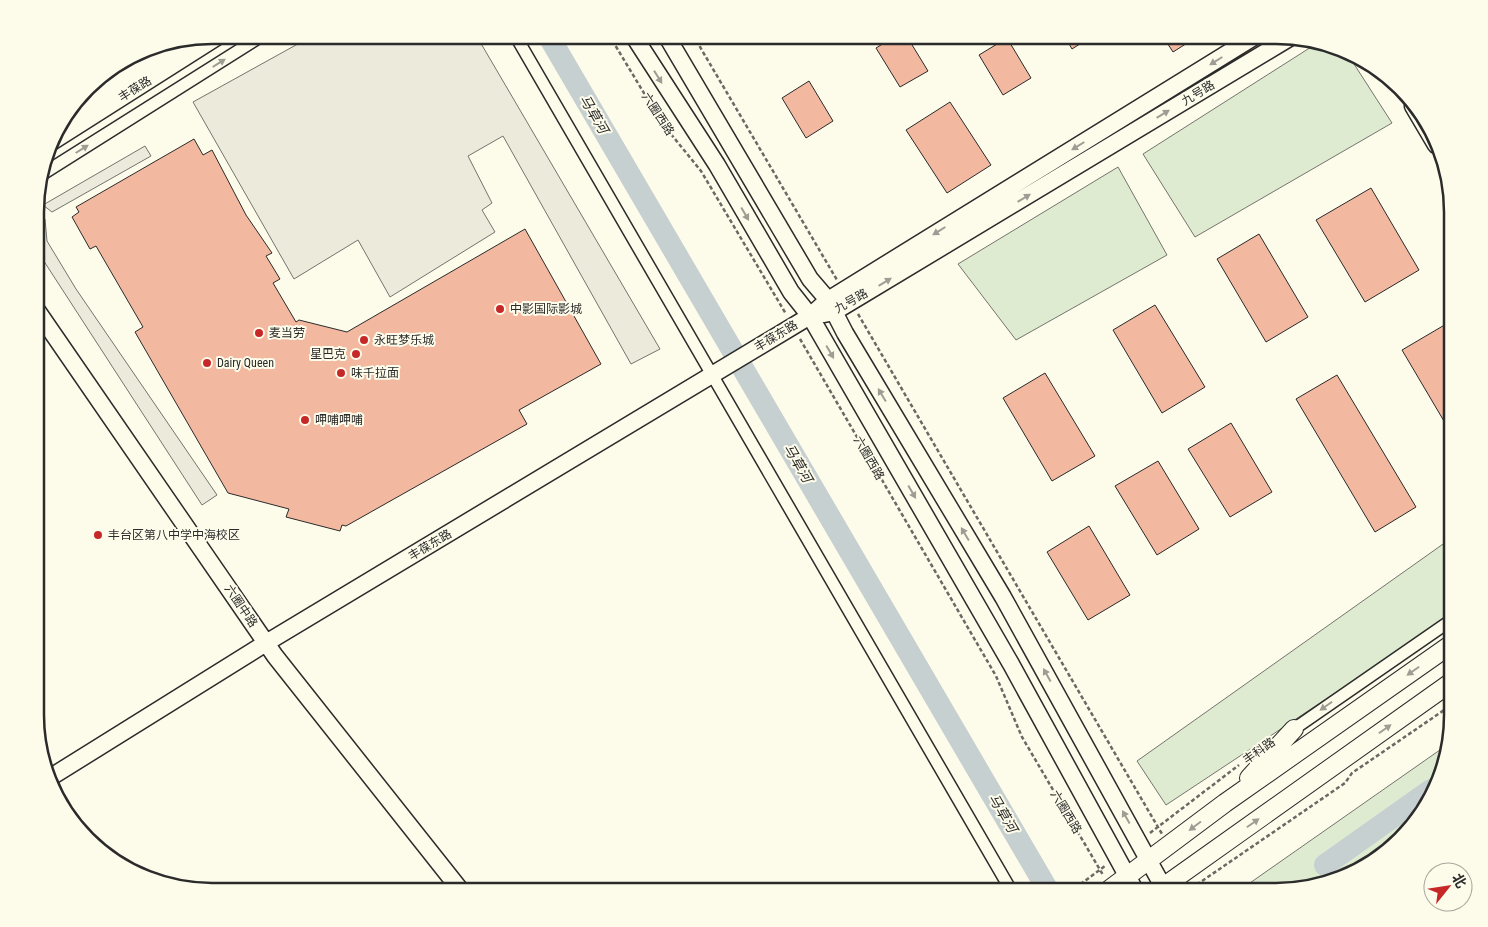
<svg xmlns="http://www.w3.org/2000/svg" width="1488" height="927" font-family="'Roboto Condensed','Noto Sans SC',sans-serif">
  <style>
    .green { fill: #deebd1; stroke: #74746e }
    .parking { fill: #eceadb; stroke: #74746e }
    .lines { fill: none; stroke-linecap: round; stroke-linejoin: round }
    .river { stroke: #c7d0d0; stroke-width: 22 }
    .building { fill: #f2b8a0; stroke: #2b2b2b }
    .street-casing { stroke: #2b2b2b; stroke-width: 14 }
    .secondary-casing { stroke: #2b2b2b; stroke-width: 19 }
    .primary-casing { stroke: #2b2b2b; stroke-width: 20 }
    .path { stroke: #6a6964; stroke-width: 2.5; stroke-dasharray: 4 2.5; stroke-linecap: butt }
    .street { stroke: #fdfbea; stroke-width: 11 }
    .secondary { stroke: #fdfbea; stroke-width: 16 }
    .primary { stroke: #fdfbea; stroke-width: 18 }
    .oneway { fill: #9e9d94 }
    .poi-dot { fill: #c62828; stroke: #fdfbea; stroke-width: 2 }
    .labels { text-anchor: middle; dominant-baseline: central; stroke-width: 4; stroke-linejoin: round; paint-order: stroke }
    .street-label { font-size: 12px; fill: #2b2b2b; stroke: #fdfbea }
    .poi-label { font-size: 12px; fill: #2b2b2b; stroke: #fdfbea; text-anchor: start }
    .water-label { font-size: 14px; font-style: italic; fill: #2b2b2b; stroke: #fdfbea }
    .rim { fill: none; stroke: #2b2b2b; stroke-width: 2.5 }
  </style>
  <rect width="100%" height="100%" fill="#fdfbea"/>
  <!-- green -->
  <path class="green" d="M1319,42L1333,44L1345,50L1392,123L1195,237L1143,154Z
    M1118,167L1167,255L1016,340L958,264Z
    M1453,537V615L1166,805L1137,761Z
    M1447,745L1423,813L1364,868L1288,892H1237Z"/>
  <!-- parking -->
  <path class="parking" d="M314,35H476L660,349L631,364L503,136L468,156L492,203L482,210L495,232L390,297L358,240L294,279L193,102Z
    M145,146L151,156L52,212L43,205Z
    M36,217L45,219L47,241L76,289L217,495L202,505L36,249Z"/>
  <g class="lines">
    <!-- river -->
    <path class="river" d="M548,35L1049,892
      M1325,865L1431,790"/>
  </g>
  <!-- building -->
  <path class="building" d="M897,35H906L928,71L900,87L876,48Z
    M1064,35H1094L1072,49Z
    M1162,35H1200L1173,52Z
    M1007,38L1031,78L1003,95L979,55Z
    M809,81L833,121L806,138L782,98Z
    M950,102L991,165L947,193L906,130Z
    M194,139L203,155L212,150L246,215L272,253L266,256L280,279L273,283L296,322L299,320L347,332L525,229L601,364L519,410L527,424L346,526L342,525L340,531L286,517L289,509L228,493L135,332L143,327L96,246L90,249L72,217L79,212L76,207Z
    M1371,188L1419,270L1365,302L1316,220Z
    M1259,234L1308,317L1266,342L1217,259Z
    M1155,305L1205,387L1162,413L1113,330Z
    M1453,320V432L1451,433L1402,350Z
    M1045,373L1095,456L1052,481L1003,398Z
    M1337,375L1416,507L1375,532L1296,399Z
    M1231,423L1272,492L1230,517L1188,449Z
    M1158,461L1199,529L1157,555L1115,486Z
    M1089,526L1130,595L1088,620L1047,552Z"/>
  <g class="lines">
    <!-- street casing -->
    <g class="street-casing">
      <path id="street" d="M515,35L1012,892
        M41,175L263,35
        M1294,729L1453,619"/>
    </g>
    <!-- secondary casing -->
    <g class="secondary-casing">
      <path id="secondary" d="M633,35L717,165L791,292L810,316L1011,664L1136,892
        M666,35L810,279L828,300L845,333L1003,597L1166,892
        M1413,106L1436,145
        M69,112L182,41
        M50,143L220,35
        M36,309L275,656L462,892
        M824,314L834,312L1291,37
        M51,777L266,643L810,316L828,300L1257,35"/>
    </g>
    <!-- primary casing -->
    <g class="primary-casing">
      <path id="primary" d="M1249,778L1294,729
        M1106,892L1225,803L1453,643
        M1156,892L1453,681"/>
    </g>
    <!-- path -->
    <path class="path" d="M609,35L662,123L701,171L786,314
      M693,35L837,280
      M858,314L1162,834
      M800,339L996,676L1022,737L1103,875
      M1150,833L1239,765
      M1191,884L1195,892
      M1070,892L1105,866
      M1186,892L1345,783L1352,773L1453,704"/>
    <!-- street -->
    <use href="#street" class="street"/>
    <!-- secondary -->
    <use href="#secondary" class="secondary"/>
    <!-- primary -->
    <use href="#primary" class="primary"/>
  </g>
  <!-- one-way arrows -->
  <defs><path id="oneway-solid" d="M-6-.8H1V-3.2L6.5 0L1 3.2V.8H-6Z" transform="scale(1.25)"/></defs>
  <g class="oneway">
    <use href="#oneway-solid" transform="translate(1216 61) rotate(148)"/>
    <use href="#oneway-solid" transform="translate(219 63) rotate(-32)"/>
    <use href="#oneway-solid" transform="translate(658 77) rotate(58)"/>
    <use href="#oneway-solid" transform="translate(1163 114) rotate(-31)"/>
    <use href="#oneway-solid" transform="translate(1078 146) rotate(148)"/>
    <use href="#oneway-solid" transform="translate(82 149) rotate(-32)"/>
    <use href="#oneway-solid" transform="translate(1024 198) rotate(-31)"/>
    <use href="#oneway-solid" transform="translate(745 214) rotate(60)"/>
    <use href="#oneway-solid" transform="translate(939 231) rotate(148)"/>
    <use href="#oneway-solid" transform="translate(885 282) rotate(-31)"/>
    <use href="#oneway-solid" transform="translate(830 352) rotate(60)"/>
    <use href="#oneway-solid" transform="translate(882 395) rotate(-121)"/>
    <use href="#oneway-solid" transform="translate(912 492) rotate(60)"/>
    <use href="#oneway-solid" transform="translate(965 534) rotate(-121)"/>
    <use href="#oneway-solid" transform="translate(1413 671) rotate(145)"/>
    <use href="#oneway-solid" transform="translate(1047 675) rotate(-119)"/>
    <use href="#oneway-solid" transform="translate(1326 706) rotate(145)"/>
    <use href="#oneway-solid" transform="translate(1385 729) rotate(-35)"/>
    <use href="#oneway-solid" transform="translate(1126 817) rotate(-119)"/>
    <use href="#oneway-solid" transform="translate(1253 823) rotate(-35)"/>
    <use href="#oneway-solid" transform="translate(1195 826) rotate(143)"/>
  </g>
  <!-- markers -->
  <g class="poi-dot">
    <circle cx="500" cy="309" r="5"/>
    <circle cx="259" cy="333" r="5"/>
    <circle cx="364" cy="340" r="5"/>
    <circle cx="356" cy="354" r="5"/>
    <circle cx="207" cy="363" r="5"/>
    <circle cx="341" cy="373" r="5"/>
    <circle cx="305" cy="420" r="5"/>
    <circle cx="98" cy="535" r="5"/>
  </g>
  <g class="labels">
    <!-- street labels -->
    <g class="street-label">
      <text transform="translate(135 89) rotate(-32)">丰葆路</text>
      <text transform="translate(1198 93) rotate(-31)">九号路</text>
      <text transform="translate(658 114) rotate(57)">六圈西路</text>
      <text transform="translate(851 301) rotate(-29)">九号路</text>
      <text transform="translate(776 336) rotate(-31)">丰葆东路</text>
      <text transform="translate(869 458) rotate(60)">六圈西路</text>
      <text transform="translate(430 545) rotate(-31)">丰葆东路</text>
      <text transform="translate(241 606) rotate(56)">六圈中路</text>
      <text transform="translate(1259 751) rotate(-35)">丰科路</text>
      <text transform="translate(1066 812) rotate(59)">六圈西路</text>
    </g>
    <!-- poi labels -->
    <g class="poi-label">
      <text x="510" y="309">中影国际影城</text>
      <text x="269" y="333">麦当劳</text>
      <text x="374" y="340">永旺梦乐城</text>
      <text x="346" y="354" text-anchor="end">星巴克</text>
      <text x="217" y="363">Dairy Queen</text>
      <text x="351" y="373">味千拉面</text>
      <text x="315" y="420">呷哺呷哺</text>
      <text x="108" y="535">丰台区第八中学中海校区</text>
    </g>
    <!-- water labels -->
    <g class="water-label">
      <text transform="translate(594 114) rotate(60)">马草河</text>
      <text transform="translate(798 463) rotate(60)">马草河</text>
      <text transform="translate(1003 813) rotate(60)">马草河</text>
    </g>
  </g>
  <!-- crop -->
  <path d="M0 0H1488V927H0ZM212 44H1276A168 168 0 0 1 1444 212V715A168 168 0 0 1 1276 883H212A168 168 0 0 1 44 715V212A168 168 0 0 1 212 44Z" fill="#fdfbea" fill-rule="evenodd"/>
  <path class="rim" d="M212 44H1276A168 168 0 0 1 1444 212V715A168 168 0 0 1 1276 883H212A168 168 0 0 1 44 715V212A168 168 0 0 1 212 44Z"/>
  <!-- north arrow -->
  <g transform="translate(1448 887) rotate(60)"><circle r="24" fill="#fdfbea" stroke="#a9a89e"/>
  <path d="M0-4L9 19L0 12L-9 19Z" fill="#c62828"/>
  <text y="-8" font-size="14" font-weight="bold" text-anchor="middle" fill="#2b2b2b">北</text>
  </g>
</svg>
